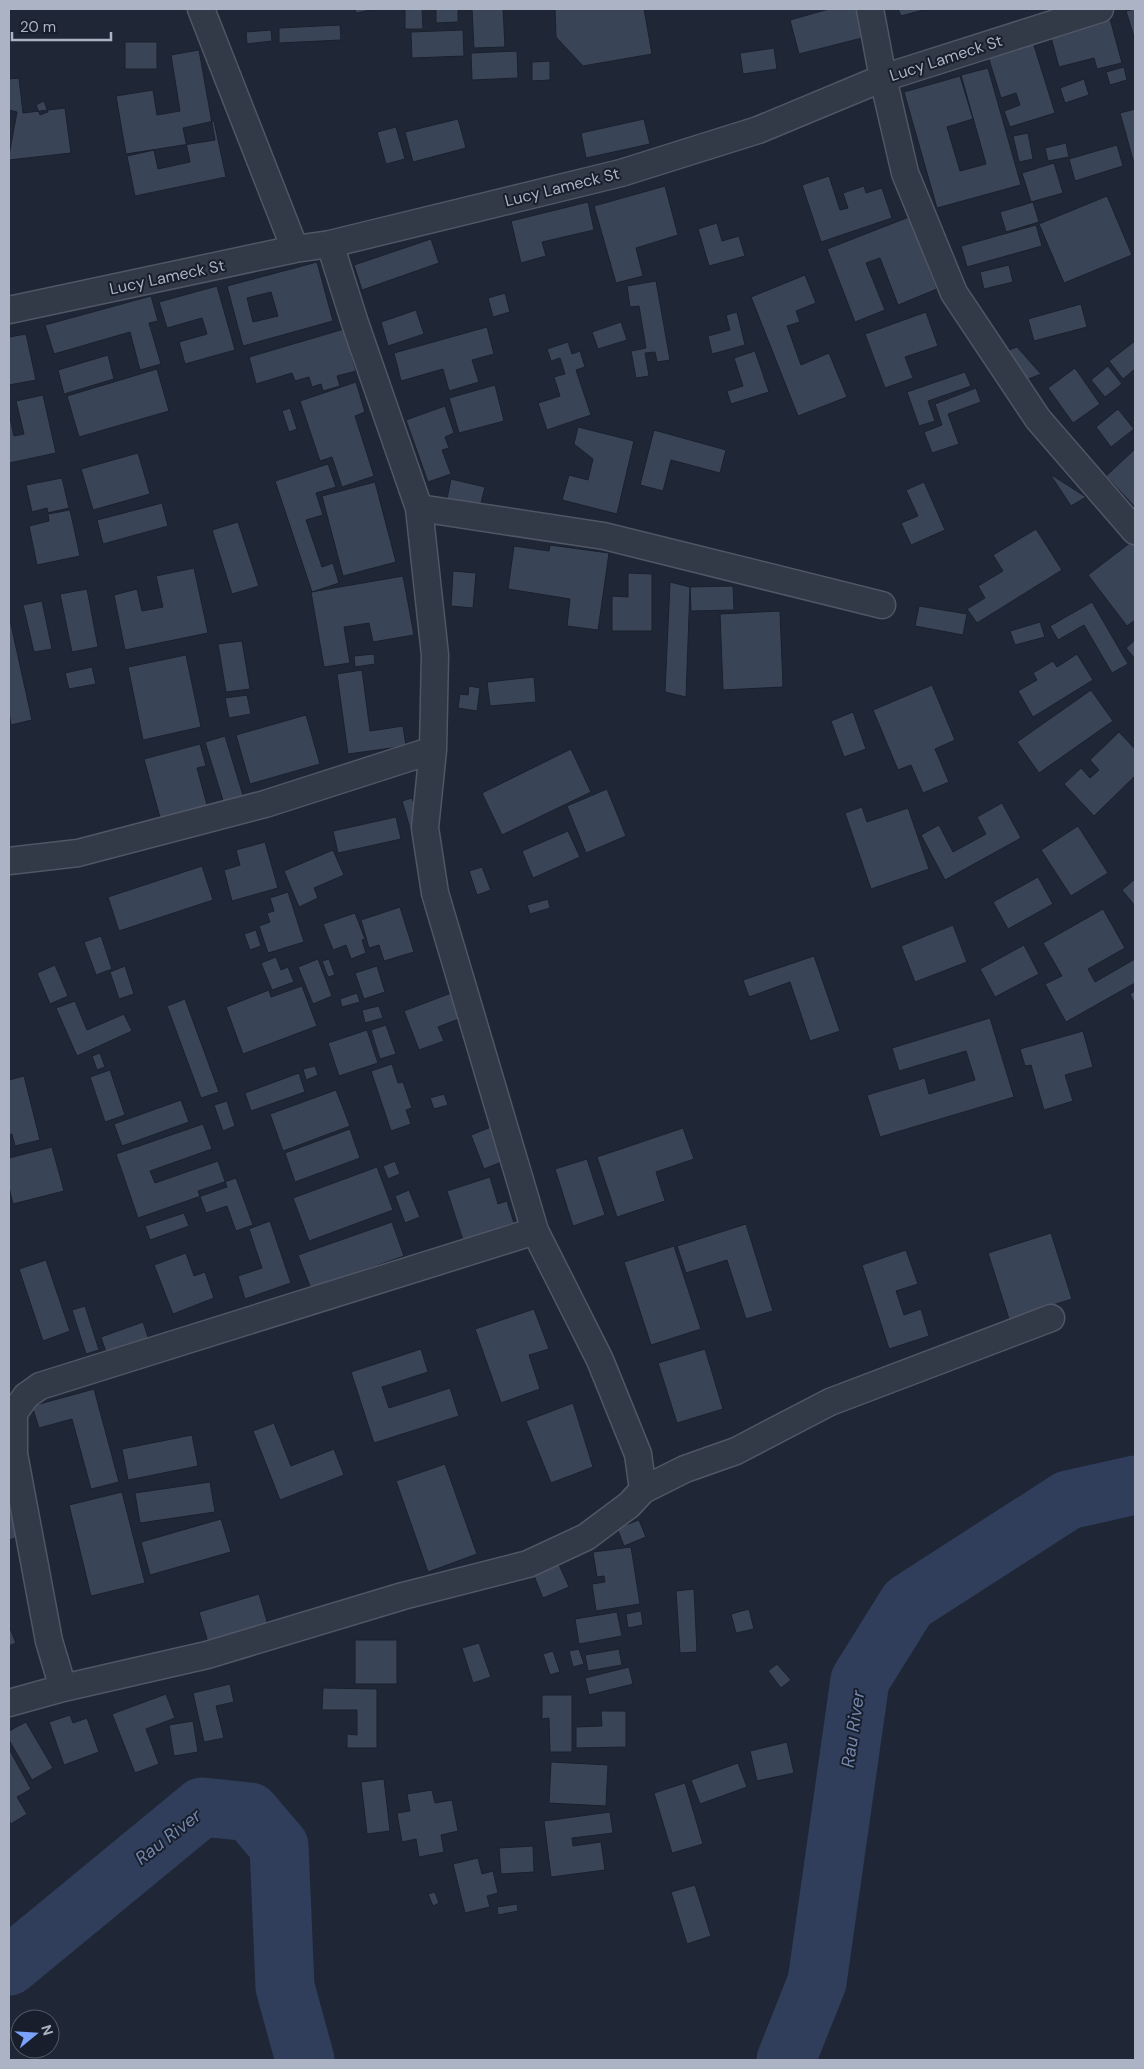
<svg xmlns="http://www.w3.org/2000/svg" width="1144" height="2069" font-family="'DM Sans',sans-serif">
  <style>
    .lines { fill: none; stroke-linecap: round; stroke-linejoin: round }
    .river { stroke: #303e5c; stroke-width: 59 }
    .building { fill: #3a4457; stroke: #1a202d; fill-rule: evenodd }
    .minor-casing { stroke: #505665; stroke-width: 29 }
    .minor { stroke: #323947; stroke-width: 26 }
    .labels { text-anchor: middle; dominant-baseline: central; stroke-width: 4; stroke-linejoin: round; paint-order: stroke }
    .street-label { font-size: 16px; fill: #acb3c4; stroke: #181e2b }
    .water-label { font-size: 18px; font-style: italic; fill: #7387ae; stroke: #181e2b }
  </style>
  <rect width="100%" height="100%" fill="#1f2736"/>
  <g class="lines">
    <!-- river -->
    <path class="river" d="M9,1966L202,1807L250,1812L279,1846L285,1987L305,2060
      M786,2060L817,1982L860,1680L908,1603L1068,1500L1135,1485"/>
  </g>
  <!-- building -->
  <path class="building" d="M355,9H376L356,13Z
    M405,9H430H422L423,29H405Z
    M436,9H458V22L436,23Z
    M472,9H503L505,47L474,48Z
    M555,9H644L652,54L583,66L556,37Z
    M829,9H859L866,37L799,54L790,20Z
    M898,9H927L901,16Z
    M1135,9V40L1126,11Z
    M1109,15L1122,63L1097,69L1094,58L1059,67L1049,30Z
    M340,25L341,40L279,43V28Z
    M271,30L272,41L247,44L246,32Z
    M463,30L464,56L412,58L411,32Z
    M1032,39L1055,113L1010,127L1004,111L1020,105L1016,93L1001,98L987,53Z
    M125,42H157V69H125Z
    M774,48L777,69L743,74L740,53Z
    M199,50L215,140L126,154L116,96L153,90L157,115L180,111L171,55Z
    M517,51L518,78L472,80L471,53Z
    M550,61V80L532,81V62Z
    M1124,67L1127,80L1110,85L1106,72Z
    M988,68L1021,185L937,208L904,92L960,76L973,119L947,127L960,171L986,164L961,75Z
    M19,78L23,113L65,108L71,153L9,160V79Z
    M1084,79L1089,95L1065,103L1060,88Z
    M44,101L48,112L40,115L36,105Z
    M1135,109V167L1120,113Z
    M9,110L17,112L9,155Z
    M458,119L466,148L413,162L405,132Z
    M644,119L650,144L586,158L581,133Z
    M214,121L226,177L135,196L127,156L154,150L158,169L190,162L183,128Z
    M396,127L405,159L386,164L377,132Z
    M1028,133L1033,159L1019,162L1013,136Z
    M1066,143L1069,157L1048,161L1045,148Z
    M1117,145L1123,166L1075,181L1069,159Z
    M1054,163L1063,193L1031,202L1022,173Z
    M829,176L840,210L848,208L843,193L864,186L866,193L882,188L892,218L821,242L802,185Z
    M665,186L678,235L636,248L643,276L616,283L594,206Z
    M1107,196L1132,255L1064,283L1039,224Z
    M588,202L594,230L542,242L546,256L521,263L511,221Z
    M1033,202L1039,222L1006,232L1000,212Z
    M909,217L937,289L898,305L880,258L866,263L885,310L855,322L827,249Z
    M717,223L722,241L739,236L745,256L709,266L698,229Z
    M1036,225L1042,246L967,267L961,246Z
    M431,239L439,263L362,290L354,265Z
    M317,262L333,321L243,346L227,286ZM271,292L278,316L253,322L247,298Z
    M1009,265L1013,282L984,289L980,272Z
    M805,275L816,303L796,311L800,322L787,326L801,365L829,353L847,397L798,416L751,297Z
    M656,281L670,360L657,362L655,352L645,353L649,376L636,378L631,351L646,348L639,306L630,307L627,286Z
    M217,286L235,350L185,364L179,342L207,334L202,318L167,328L159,302Z
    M505,293L510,312L493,317L488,298Z
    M151,296L158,321L149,323L161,364L140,370L130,332L54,354L45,325Z
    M1081,304L1087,327L1034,341L1028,319Z
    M416,310L424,334L388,346L381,322Z
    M737,312L745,345L712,354L708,336L730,330L726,315Z
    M926,312L938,346L905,357L913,378L885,388L865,334Z
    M621,322L627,340L598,349L592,332Z
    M487,327L494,354L472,360L479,382L449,391L443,369L401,381L394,353Z
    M344,329L356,371L337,376L340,386L323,391L321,384L312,387L309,377L295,381L292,373L256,384L249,357Z
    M26,334L36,380L9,385V337Z
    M1135,341V369L1123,379L1109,361Z
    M568,342L572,354L580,351L585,367L576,370L591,415L547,430L538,403L560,396L554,377L565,374L560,358L551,361L547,349Z
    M1017,347L1041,374L1021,382L1009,350Z
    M755,351L769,392L731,404L727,391L743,386L734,358Z
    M108,355L114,379L64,394L58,370Z
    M1108,366L1122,384L1105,397L1091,380Z
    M1075,368L1100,404L1073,423L1048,388Z
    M157,369L169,411L79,437L67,396Z
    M965,372L971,386L928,401L935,421L919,426L907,392Z
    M356,382L365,412L355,416L374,476L342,487L332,457L320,461L300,401Z
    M495,385L504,421L459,433L449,398Z
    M976,388L981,402L948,414L959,444L932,453L924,432L942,425L935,404Z
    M43,395L56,453L9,463V413L14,436L24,434L16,401Z
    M445,406L454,433L445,437L449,448L442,450L451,474L428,482L406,420Z
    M290,408L297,429L289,432L282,411Z
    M1118,409L1134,429L1111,447L1096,427Z
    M578,427L634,441L617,514L562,500L569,475L588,480L593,459L574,444Z
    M654,430L726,450L720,473L671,460L663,491L640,485Z
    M1135,449V507L1106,476Z
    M138,453L150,494L93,510L81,469Z
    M328,464L336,487L316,493L323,515L306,520L322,567L333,563L339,583L312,592L275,481Z
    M1050,474L1086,497L1071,506Z
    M62,478L69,508L48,513L47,508L32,512L26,485Z
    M451,479L485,487L480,507L447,499Z
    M375,482L396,562L343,576L322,496Z
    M924,482L945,530L911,545L901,523L918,516L906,490Z
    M162,503L168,526L103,544L97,520Z
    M70,510L80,556L37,565L29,526L49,521L48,514Z
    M238,522L259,586L232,594L212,530Z
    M1036,529L1062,570L977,623L967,609L985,598L978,586L1003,571L993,555Z
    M1135,539V620L1127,626L1088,575Z
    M550,545L609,553L598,630L567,626L570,599L508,589L514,546L549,551Z
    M194,568L208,633L125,650L114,595L137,589L142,611L163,607L156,576Z
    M453,571L476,573L473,608L451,606Z
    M628,573L652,574V631H612V596L628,597Z
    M403,576L414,635L373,642L369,623L344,627L350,663L324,667L311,592Z
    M670,582L690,587L686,697L665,692Z
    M733,586L734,610L691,611L690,587Z
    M87,589L98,647L72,652L60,594Z
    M42,601L52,649L34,652L23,605Z
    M1092,602L1128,664L1112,673L1084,625L1058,640L1050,626Z
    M919,606L967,614L963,635L915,626Z
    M780,611L783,687L723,690L720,614Z
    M9,620H10L32,720L11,725L9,712Z
    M1040,622L1045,637L1015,645L1010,631Z
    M1135,640V659L1126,648Z
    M242,641L250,689L226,692L218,644Z
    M374,654L375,664L355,667L354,656Z
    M1077,654L1093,680L1033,717L1018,691L1037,680L1033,673L1053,661L1057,667Z
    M186,655L201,727L143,740L128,667Z
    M92,667L96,684L69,689L65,673Z
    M362,670L370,731L403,726L406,746L348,754L337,674Z
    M534,677L536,702L490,706L487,682Z
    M932,685L955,740L935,749L949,782L923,793L911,765L898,770L873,710Z
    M469,686L480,688L477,711L458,708L460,694L468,695Z
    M1091,690L1113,721L1039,773L1017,742Z
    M247,695L251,714L229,718L225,698Z
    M853,712L866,749L844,757L831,721Z
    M306,715L320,764L250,784L236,735Z
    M1119,732L1135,749V776L1094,816L1064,784L1081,768L1090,778L1099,770L1090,760Z
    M225,736L245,802L225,807L205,742Z
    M200,744L206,766L197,768L209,812L162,825L144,759Z
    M571,749L591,792L502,835L482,793Z
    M607,789L626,836L586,853L567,806Z
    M412,798L424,834L413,838L402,801Z
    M1002,803L1021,838L945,880L921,835L939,825L953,852L986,834L977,817Z
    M862,807L867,822L908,808L929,869L871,889L845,813Z
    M396,817L401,839L338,853L333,831Z
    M1078,826L1108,873L1071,896L1041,850Z
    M568,831L580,857L533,878L522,851Z
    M265,842L278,888L232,901L224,870L240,865L236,850Z
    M333,850L344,875L314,888L318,898L299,907L284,871Z
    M202,866L213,900L119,931L108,897Z
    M482,867L491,890L477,895L469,871Z
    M1038,877L1053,904L1008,929L993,902Z
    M1135,879V906L1122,890Z
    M288,892L304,942L268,953L259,926L270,922L267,913L274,911L270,898Z
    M548,899L550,908L530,914L527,905Z
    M400,907L414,952L384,961L379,945L369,948L361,920Z
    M1103,909L1125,948L1088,969L1095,982L1135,959V983L1066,1022L1045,984L1062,976L1043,943Z
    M355,913L365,939L362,940L366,953L351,959L346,945L333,950L323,924Z
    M953,925L967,962L915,982L901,946Z
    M256,930L261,946L250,950L244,934Z
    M101,936L112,969L96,975L84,942Z
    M1024,945L1039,974L995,997L980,969Z
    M814,956L840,1031L810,1041L790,982L749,997L743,980Z
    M276,957L281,970L288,967L294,982L272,990L261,963Z
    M318,959L332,996L313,1004L298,967Z
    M329,959L335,975L328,977L322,961Z
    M55,965L68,996L50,1004L37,973Z
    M125,966L134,994L119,999L110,972Z
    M377,966L385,992L364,999L355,973Z
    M302,986L317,1026L243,1054L226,1007L269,990L271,997Z
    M459,990L469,1015L438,1027L444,1041L419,1050L404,1011Z
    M1135,991V1005L1130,994Z
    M357,993L360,1002L342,1007L340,999Z
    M185,999L219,1092L201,1098L167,1006Z
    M75,1001L87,1030L124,1014L132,1031L77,1056L56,1008Z
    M379,1006L383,1018L365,1023L362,1010Z
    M990,1018L1014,1097L880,1137L867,1095L925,1078L929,1094L975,1080L966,1051L899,1071L892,1048Z
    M386,1025L396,1054L380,1059L371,1030Z
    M367,1030L378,1063L339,1076L328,1043Z
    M1083,1031L1093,1067L1065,1075L1073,1101L1044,1110L1031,1065L1025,1066L1020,1049Z
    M100,1053L105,1067L97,1070L92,1056Z
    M392,1064L398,1083L403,1082L412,1108L406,1110L411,1124L391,1131L371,1071Z
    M315,1066L318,1075L306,1080L303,1069Z
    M110,1070L125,1115L105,1122L90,1077Z
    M299,1073L305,1092L251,1111L245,1093Z
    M24,1076L40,1140L15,1146L12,1134L9,1135V1080Z
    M336,1090L350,1126L283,1151L270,1114Z
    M444,1094L448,1105L434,1109L430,1098Z
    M181,1100L189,1122L122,1146L114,1124Z
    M227,1101L235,1126L223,1131L214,1105Z
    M203,1124L212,1149L150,1171L155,1183L218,1161L227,1187L138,1218L116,1154Z
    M496,1125L509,1159L484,1169L471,1135Z
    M683,1128L694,1159L656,1172L665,1201L617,1217L597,1157Z
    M350,1129L360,1158L295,1182L285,1153Z
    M52,1147L64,1191L13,1204L9,1187V1158Z
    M587,1159L605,1215L573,1226L555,1169Z
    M395,1161L400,1174L388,1179L383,1166Z
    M377,1167L393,1210L309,1241L293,1198Z
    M490,1177L498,1204L507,1201L514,1223L463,1240L447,1191Z
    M236,1178L253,1225L236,1231L227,1206L206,1213L198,1191Z
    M409,1190L420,1217L405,1223L395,1196Z
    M184,1213L189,1226L150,1240L145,1226Z
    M270,1221L291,1283L245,1299L238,1276L262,1268L249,1229Z
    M392,1222L404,1256L311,1289L298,1255Z
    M746,1224L773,1311L746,1319L727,1260L686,1273L677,1246Z
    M1051,1233L1072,1299L1009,1319L988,1253Z
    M674,1246L701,1329L651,1345L624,1262Z
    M906,1250L918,1284L896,1291L904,1315L921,1309L929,1336L889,1349L862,1265Z
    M186,1253L194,1276L205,1272L214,1298L173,1314L154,1265Z
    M46,1260L70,1331L43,1341L19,1269Z
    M85,1306L99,1350L86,1354L72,1310Z
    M534,1309L549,1349L529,1355L540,1389L501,1403L475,1329Z
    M143,1322L151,1346L109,1361L101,1337Z
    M421,1349L428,1372L382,1387L389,1408L450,1388L459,1416L374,1443L351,1372Z
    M705,1349L723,1409L677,1423L658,1363Z
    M94,1389L119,1482L91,1489L72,1419L39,1428L32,1406Z
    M573,1403L593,1467L551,1483L526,1421Z
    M274,1423L291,1466L334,1449L344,1475L280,1500L253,1431Z
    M192,1435L198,1466L128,1480L122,1449Z
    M445,1464L477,1554L428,1572L396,1481Z
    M210,1482L215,1512L140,1523L135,1493Z
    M122,1492L145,1583L91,1596L69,1505Z
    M9,1506L19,1537L9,1540Z
    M221,1519L231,1552L150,1575L141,1542Z
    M639,1520L646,1537L624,1546L617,1528Z
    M631,1547L640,1604L596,1611L592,1584L605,1582L604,1576L597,1577L593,1552Z
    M557,1560L569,1587L543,1598L532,1571Z
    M694,1589L697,1652L680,1653L676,1591Z
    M259,1594L270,1632L210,1649L199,1612Z
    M749,1609L754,1629L736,1633L731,1614Z
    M641,1611L643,1625L628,1628L626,1614Z
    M617,1612L622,1636L579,1644L575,1619Z
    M9,1626L16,1643L9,1646Z
    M355,1640H397V1684H355Z
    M479,1643L491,1677L473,1683L462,1648Z
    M579,1649L584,1664L573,1667L569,1651Z
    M619,1649L622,1665L588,1671L585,1655Z
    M553,1651L560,1672L550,1675L543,1654Z
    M777,1664L791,1680L781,1688L768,1671Z
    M629,1667L633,1684L589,1695L585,1678Z
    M230,1684L234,1702L216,1706L224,1738L204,1742L193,1693Z
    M323,1688L377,1689V1748H347V1734L357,1735V1710H322Z
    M166,1694L175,1718L146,1729L159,1764L135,1773L112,1714Z
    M542,1695H572V1752H550L549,1718L542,1719Z
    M601,1711H626V1747L576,1748V1727L602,1726Z
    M70,1715L73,1723L87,1718L99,1752L64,1765L49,1722Z
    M193,1721L198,1752L174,1756L169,1725Z
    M26,1722L53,1768L32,1780L9,1740V1731Z
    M787,1742L794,1773L757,1781L750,1751Z
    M9,1749L31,1789L17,1797L27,1814L11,1824L9,1820Z
    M551,1762L608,1765L606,1806L549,1803Z
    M738,1763L747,1787L700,1804L691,1780Z
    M384,1779L390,1831L367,1834L361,1782Z
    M685,1783L703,1844L672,1853L654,1793Z
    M432,1790L435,1803L452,1800L458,1831L441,1835L444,1852L419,1857L416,1839L402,1842L397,1813L410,1811L407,1794Z
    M610,1812L613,1833L572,1838L573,1846L601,1842L605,1870L551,1877L544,1821Z
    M533,1846L534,1872L501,1874L499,1848Z
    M478,1858L482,1874L493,1871L498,1893L487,1896L490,1907L465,1913L453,1864Z
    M695,1885L711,1936L687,1944L671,1892Z
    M435,1892L439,1903L433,1906L428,1894Z
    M517,1904L518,1911L498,1915L497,1907Z"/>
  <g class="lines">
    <!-- minor casing -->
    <g class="minor-casing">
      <path id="minor" d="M201,9L295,249
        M870,9L883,78L905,173L954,293L1038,419L1135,531
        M9,310L295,249L330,244L621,173L758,130L883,78L1100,9
        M419,508L604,536L882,605
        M9,861L78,853L265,804L433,750
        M643,1490L685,1469L736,1451L830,1402L1051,1318
        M63,1688L49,1641L14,1454V1413L26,1396L40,1386L535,1231
        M9,1703L63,1688L207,1655L403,1596L528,1564L586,1537L629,1505L643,1490L638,1454L600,1360L535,1231L435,893L425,828L433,750L435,655L419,508L355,323L330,244"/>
    </g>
    <!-- minor -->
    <use href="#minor" class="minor"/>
  </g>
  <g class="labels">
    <!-- street labels -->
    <g class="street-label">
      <text transform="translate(946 58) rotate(-18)">Lucy Lameck St</text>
      <text transform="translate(562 187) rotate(-14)">Lucy Lameck St</text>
      <text transform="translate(167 277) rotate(-12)">Lucy Lameck St</text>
    </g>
    <!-- water labels -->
    <g class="water-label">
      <text transform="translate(853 1729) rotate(-82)">Rau River</text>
      <text transform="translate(168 1837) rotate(-38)">Rau River</text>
    </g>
  </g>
  <!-- border -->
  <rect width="1144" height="2069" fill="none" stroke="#acb3c4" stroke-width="20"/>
  <!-- north arrow -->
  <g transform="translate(35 2034) rotate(72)"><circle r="24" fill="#181e2b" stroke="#535a68"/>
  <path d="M0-4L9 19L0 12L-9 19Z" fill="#7ba1fa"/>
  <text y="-8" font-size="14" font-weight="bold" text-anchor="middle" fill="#acb3c4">N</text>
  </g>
  <!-- scale -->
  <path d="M12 32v8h99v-8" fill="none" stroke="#acb3c4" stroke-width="2.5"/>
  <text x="20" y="32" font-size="15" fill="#acb3c4" stroke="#181e2b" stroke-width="4" paint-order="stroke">20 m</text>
</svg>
